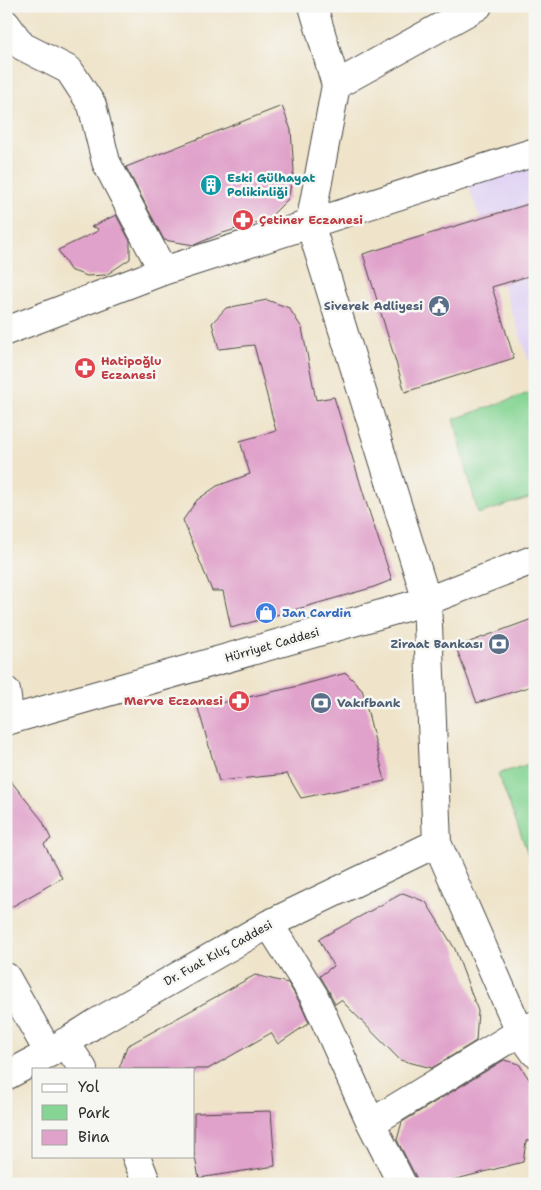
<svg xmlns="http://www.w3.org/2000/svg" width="541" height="1190" font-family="'Shantell Sans',sans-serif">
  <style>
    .built { fill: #e1d4f4 }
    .green { fill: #86d594; stroke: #588060 }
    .building { fill: #e0a1ca }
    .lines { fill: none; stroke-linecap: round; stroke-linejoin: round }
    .minor-casing { stroke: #484743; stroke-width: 30 }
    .tertiary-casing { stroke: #484743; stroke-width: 30 }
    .secondary-casing { stroke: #484743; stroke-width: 30 }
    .minor { stroke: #fff; stroke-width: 28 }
    .tertiary { stroke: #fff; stroke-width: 28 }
    .secondary { stroke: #fff; stroke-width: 28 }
    .labels { text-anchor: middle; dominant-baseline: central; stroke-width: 5; stroke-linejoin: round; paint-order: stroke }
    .culture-label { font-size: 12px; font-weight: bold; fill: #0d838f; stroke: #f6f6f2; text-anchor: start }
    .health-label { font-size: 12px; font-weight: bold; fill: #be3a42; stroke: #f6f6f2; text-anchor: start }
    .service-label { font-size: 12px; font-weight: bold; fill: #4e5e75; stroke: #f6f6f2; text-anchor: end }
    .shop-label { font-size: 12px; font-weight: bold; fill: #366cbe; stroke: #f6f6f2; text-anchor: start }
    .street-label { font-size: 12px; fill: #2b2b2b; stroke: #f6f6f2 }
  </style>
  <rect width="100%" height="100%" fill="#f6f6f2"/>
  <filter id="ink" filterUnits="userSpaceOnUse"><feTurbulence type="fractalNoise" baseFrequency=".02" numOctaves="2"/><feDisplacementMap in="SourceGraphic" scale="10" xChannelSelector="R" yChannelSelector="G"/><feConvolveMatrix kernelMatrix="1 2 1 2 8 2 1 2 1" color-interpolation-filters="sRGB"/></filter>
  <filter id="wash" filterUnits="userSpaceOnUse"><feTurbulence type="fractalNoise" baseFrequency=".0096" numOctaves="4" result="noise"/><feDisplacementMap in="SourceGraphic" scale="20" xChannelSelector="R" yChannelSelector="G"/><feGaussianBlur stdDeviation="1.12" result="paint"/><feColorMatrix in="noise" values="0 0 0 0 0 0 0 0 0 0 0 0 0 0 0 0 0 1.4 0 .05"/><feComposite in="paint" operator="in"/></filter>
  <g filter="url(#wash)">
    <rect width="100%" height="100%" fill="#efe4ca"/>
    <!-- built -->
    <path class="built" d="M535,164V376H534L468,184Z"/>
    <!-- green -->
    <path class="green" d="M535,391V496L478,514L454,419Z
      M535,762V872L498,774Z"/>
    <g id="blocks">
      <!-- building -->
      <path class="building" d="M282,106L291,130L294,171L288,199L268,219L220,234L194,245L164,240L126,167Z
        M535,202V274L492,287L514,358L405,392L363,254Z
        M116,215L130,241V259L106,275L87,276L70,270L58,250L98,231L97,228L91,227Z
        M267,300L289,308L302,328L316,400L334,397L366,502L392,580L371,588L231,628L223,591H212L183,520L197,500L217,486L250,474L240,441L276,431L254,345L219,349L212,323L226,308Z
        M535,618V685L477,703L456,647Z
        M346,673L362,689L385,781L301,798L287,774L219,781L198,708L290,688Z
        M6,775L42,820L51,839L44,844L62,878L6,910Z
        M403,893L426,902L455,949L478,1011L476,1041L432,1068L400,1060L341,1000L335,1004L328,989L320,976L333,966L319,939Z
        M255,975L288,983L300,1003L309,1023L278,1044L271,1033L208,1069H119L127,1046Z
        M504,1060L519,1064L535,1088V1139L526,1141L523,1162L437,1184H420L417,1182L416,1177L397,1140L402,1122Z
        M271,1111L275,1166L199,1178L194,1152V1113Z"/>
    </g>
  </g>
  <g filter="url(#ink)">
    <use href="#blocks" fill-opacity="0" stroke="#484743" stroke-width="1"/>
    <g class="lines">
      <!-- minor casing -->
      <g class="minor-casing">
        <path id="minor" d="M313,6L336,85
          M6,24L22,46L69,70L92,105L106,162L163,271
          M310,224L336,85L478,6
          M6,331L163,271L535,152
          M6,691L10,720
          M269,924L314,996L371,1123
          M6,977L49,1053
          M65,1042L83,1069
          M136,1156L147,1184
          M402,1184L371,1123L520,1032L535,1025"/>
      </g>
      <!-- tertiary casing -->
      <g class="tertiary-casing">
        <path id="tertiary" d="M310,224L427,601L437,843L520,1032L535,1053
          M6,1076L49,1053L96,1023L269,924L437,843"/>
      </g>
      <!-- secondary casing -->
      <g class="secondary-casing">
        <path id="secondary" d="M6,721L427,601L535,559"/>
      </g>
      <!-- minor -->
      <use href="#minor" class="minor"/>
      <!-- tertiary -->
      <use href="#tertiary" class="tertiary"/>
      <!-- secondary -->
      <use href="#secondary" class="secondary"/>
    </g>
  </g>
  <!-- icons -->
  <defs>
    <g id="building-disc" transform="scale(1.125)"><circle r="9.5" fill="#0f9aa8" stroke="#f6f6f2"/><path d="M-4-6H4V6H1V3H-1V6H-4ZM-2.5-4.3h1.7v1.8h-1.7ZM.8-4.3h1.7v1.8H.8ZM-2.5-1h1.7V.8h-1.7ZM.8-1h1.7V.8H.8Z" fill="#fff"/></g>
    <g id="pharmacy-disc" transform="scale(1.125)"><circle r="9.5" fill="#e0444e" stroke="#f6f6f2"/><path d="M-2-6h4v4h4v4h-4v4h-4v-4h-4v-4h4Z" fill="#fff"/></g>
    <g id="civic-disc" transform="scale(1.125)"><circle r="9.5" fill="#5c6f8a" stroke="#f6f6f2"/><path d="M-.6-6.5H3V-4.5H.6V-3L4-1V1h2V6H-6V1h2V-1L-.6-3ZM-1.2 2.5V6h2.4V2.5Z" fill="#fff"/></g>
    <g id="shop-disc" transform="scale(1.125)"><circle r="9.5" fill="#3f7fe0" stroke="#f6f6f2"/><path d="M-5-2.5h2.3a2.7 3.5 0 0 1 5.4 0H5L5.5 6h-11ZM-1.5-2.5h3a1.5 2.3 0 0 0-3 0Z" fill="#fff"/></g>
    <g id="bank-disc" transform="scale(1.125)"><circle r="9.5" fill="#5c6f8a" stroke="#f6f6f2"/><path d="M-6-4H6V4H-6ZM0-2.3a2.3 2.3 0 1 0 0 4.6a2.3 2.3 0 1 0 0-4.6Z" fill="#fff"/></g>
  </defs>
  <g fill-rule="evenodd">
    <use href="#building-disc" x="211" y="185"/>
    <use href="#pharmacy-disc" x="243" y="220"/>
    <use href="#civic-disc" x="439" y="306"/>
    <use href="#pharmacy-disc" x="85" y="368"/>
    <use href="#shop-disc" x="266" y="613"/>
    <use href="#bank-disc" x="499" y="644"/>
    <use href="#pharmacy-disc" x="239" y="701"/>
    <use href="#bank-disc" x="321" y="703"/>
  </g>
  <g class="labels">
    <!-- culture labels -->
    <g class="culture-label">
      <text x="227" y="178">Eski Gülhayat<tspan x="227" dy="14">Polikinliği</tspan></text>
    </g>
    <!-- health labels -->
    <g class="health-label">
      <text x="259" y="220">Çetiner Eczanesi</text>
      <text x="101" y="361">Hatipoğlu<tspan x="101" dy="14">Eczanesi</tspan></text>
      <text x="223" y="701" text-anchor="end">Merve Eczanesi</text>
    </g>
    <!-- service labels -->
    <g class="service-label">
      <text x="423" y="306">Siverek Adliyesi</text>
      <text x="483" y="644">Ziraat Bankası</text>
      <text x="337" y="703" text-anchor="start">Vakıfbank</text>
    </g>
    <!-- shop labels -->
    <g class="shop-label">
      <text x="282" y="613">Jan Cardin</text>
    </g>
    <!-- street labels -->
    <g class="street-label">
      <text transform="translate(272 645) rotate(-16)">Hürriyet Caddesi</text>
      <text transform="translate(218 953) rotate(-29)">Dr. Fuat Kılıç Caddesi</text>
    </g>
  </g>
  <!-- margin -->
  <rect width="541" height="1190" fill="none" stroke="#f6f6f2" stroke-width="25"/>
  <!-- legend -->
  <rect x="32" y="1068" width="162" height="90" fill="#f6f6f2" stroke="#a5a5a2"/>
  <rect x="42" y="1084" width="25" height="8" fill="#ffffff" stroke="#a5a5a2"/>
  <text x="78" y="1092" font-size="15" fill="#2b2b2b">Yol</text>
  <rect x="42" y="1105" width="25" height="15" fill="#86d594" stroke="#a5a5a2"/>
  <text x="78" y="1118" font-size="15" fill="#2b2b2b">Park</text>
  <rect x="42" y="1130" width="25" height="15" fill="#e0a1ca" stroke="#a5a5a2"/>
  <text x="78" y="1142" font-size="15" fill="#2b2b2b">Bina</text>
</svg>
